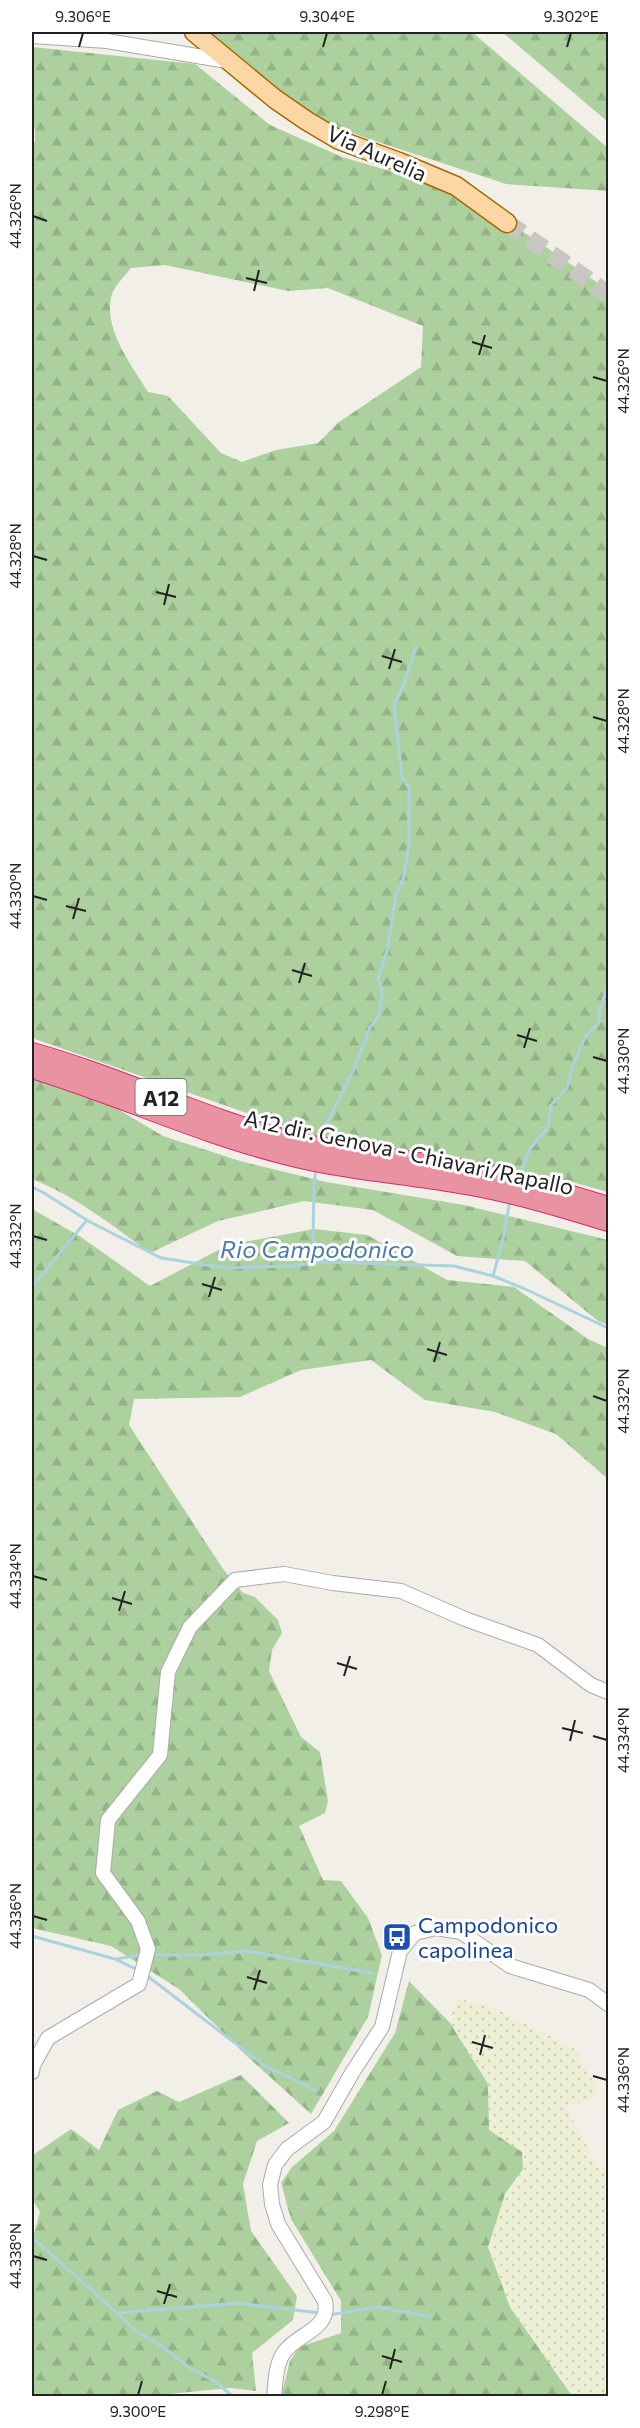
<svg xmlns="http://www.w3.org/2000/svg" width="640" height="2428" font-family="Commissioner,sans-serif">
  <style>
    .farmland { fill: url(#farmland-dots) }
    .forest { fill: url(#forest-firs); fill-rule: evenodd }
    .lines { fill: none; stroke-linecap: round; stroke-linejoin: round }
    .stream { stroke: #aad3df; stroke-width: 3 }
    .major-tunnel { stroke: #c8c6c1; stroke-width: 18; stroke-dasharray: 18 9; stroke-linecap: butt }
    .minor-casing { stroke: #a9a9a9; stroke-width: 16 }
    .major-casing { stroke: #a06b00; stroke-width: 21 }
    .highway-casing { stroke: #dc2a67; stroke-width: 22 }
    .minor { stroke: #fff; stroke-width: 14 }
    .major { stroke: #fcd6a4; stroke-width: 18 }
    .highway { stroke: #e892a2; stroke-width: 20 }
    .ticks { fill: none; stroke: #222; stroke-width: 2 }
    .labels { text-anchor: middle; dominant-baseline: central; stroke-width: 6; stroke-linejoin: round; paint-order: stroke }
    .shield { fill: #fff; stroke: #646464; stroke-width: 1.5 }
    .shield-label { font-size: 21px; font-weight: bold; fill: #222 }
    .street-label { font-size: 22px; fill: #222; stroke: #fff }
    .transit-label { font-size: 22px; fill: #164399; stroke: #fff; text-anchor: start }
    .water-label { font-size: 24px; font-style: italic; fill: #4a7aab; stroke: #fff }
    .neatline { fill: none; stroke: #222; stroke-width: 2 }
    .ticks-label { font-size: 15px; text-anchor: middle; fill: #222 }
  </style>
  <defs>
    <pattern id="farmland-dots" width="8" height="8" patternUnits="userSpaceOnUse" patternTransform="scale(1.5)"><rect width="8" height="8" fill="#eef0d5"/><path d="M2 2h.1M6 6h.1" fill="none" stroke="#ccceb7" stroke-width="1.8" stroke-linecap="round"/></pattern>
    <pattern id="forest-firs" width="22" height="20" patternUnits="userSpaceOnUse" patternTransform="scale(1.5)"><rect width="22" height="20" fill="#add19e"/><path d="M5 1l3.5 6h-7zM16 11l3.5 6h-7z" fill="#95b388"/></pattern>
  </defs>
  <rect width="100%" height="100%" fill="#f2efe9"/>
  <!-- farmland -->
  <path class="farmland" d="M456,1998L495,2008L575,2049L600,2094L566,2108L599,2168L608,2164V2396H572L510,2307L488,2247L505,2194L523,2169L489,2130L488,2084L450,2023Z"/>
  <!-- forest -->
  <path class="forest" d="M199,32H472L608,148V191L506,184L363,137L302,112Z
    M502,32H608V122Z
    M32,47L195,64L270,125L342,157L452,189L533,238L608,290V1192L572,1182L412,1151L318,1138L32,1038V148L35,141V129L32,128ZM165,265L288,291L328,288L423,326L421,367L339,422L318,443L276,450L242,462L221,453L168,396L148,392C131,364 102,328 112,294C115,285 125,276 131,268Z
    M32,1077L109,1104L163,1136L240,1161L326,1182L464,1205L608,1240V1325L598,1321L525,1261L457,1256L373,1210L304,1201L218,1221L150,1253C112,1225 75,1196 32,1179Z
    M32,1209L81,1237L150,1286L228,1245L314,1229L367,1235L447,1280L514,1287L588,1339L608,1348V1479L556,1434L495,1412L425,1400L371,1360L301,1370L240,1397L134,1399L129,1425L223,1569L243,1593L255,1597L278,1620L282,1633L272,1650L269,1671L301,1737L320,1752L328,1801L325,1813L299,1826L323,1880L341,1881L368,1918L382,1955L368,2017L311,2114L248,2057L179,1989L111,1946L32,1928Z
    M409,1981L450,2023L488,2084L489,2130L522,2152L523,2169L505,2194L488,2247L510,2307L572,2396H281L290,2361L299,2347L341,2333V2301L291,2219L281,2183L292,2167L334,2131L395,2033Z
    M241,2075L289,2123L257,2141L243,2184L251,2231L297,2296L293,2320L252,2353L256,2391L230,2388L148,2396H32V2240L40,2212L32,2199L33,2155L71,2129L99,2150L118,2110L157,2091L179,2102Z"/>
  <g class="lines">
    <!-- stream -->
    <path class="stream" d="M321,1141L323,1131L354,1069L370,1027L378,1018L383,992L378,979L387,951L396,894L403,880L409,844V788L402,777L394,704L403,686L416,647
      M316,1168L314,1187L313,1239L322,1262
      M519,1174L530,1149L548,1127L551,1105L567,1088L572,1068L585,1037L599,1022V1013L608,985
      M32,1187L44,1193L90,1222L161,1258L226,1268L291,1266L322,1262L454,1266L493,1276L525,1289L608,1328
      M493,1276L503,1239L510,1200
      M32,1287L87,1220
      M32,1936L115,1959L138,1970
      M151,1955H202L246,1951L372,1973
      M116,1959L142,1955
      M146,1975L265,2066L315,2090
      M32,2237L117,2313L136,2331L160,2345L190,2368L216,2382L232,2396
      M117,2313L238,2303L320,2313
      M329,2315L377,2307L431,2317"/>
    <!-- major-tunnel -->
    <path class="major-tunnel" d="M507,223L608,294"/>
    <!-- minor casing -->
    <g class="minor-casing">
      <path id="minor" d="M32,36L107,41L227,61
        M32,2072L33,2065L48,2038L139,1984L148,1949L138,1921L103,1873L108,1820L160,1755L168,1672L190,1627L235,1580L284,1574L333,1583L401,1591L465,1619L538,1645L591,1685L608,1692
        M274,2396C276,2382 275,2364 285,2351C299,2333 331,2329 325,2301L278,2224L272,2204L270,2185L275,2165L287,2149L324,2122L352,2073L382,2027L400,1951L415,1933L436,1928L461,1932L510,1966L589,1990L608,2004"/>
    </g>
    <!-- major casing -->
    <g class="major-casing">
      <path id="major" d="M194,32L275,99L307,121L339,140L399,162L456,186L507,223"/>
    </g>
    <!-- highway casing -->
    <g class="highway-casing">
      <path id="highway" d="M32,1053C119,1077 201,1118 289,1141C346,1155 406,1160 464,1170C513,1179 561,1192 608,1207
        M32,1068C117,1094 198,1132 285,1154C342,1169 401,1173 459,1183C510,1191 559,1206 608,1221"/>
    </g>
    <!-- minor -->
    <use href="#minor" class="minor"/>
    <!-- major -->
    <use href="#major" class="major"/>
    <!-- highway -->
    <use href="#highway" class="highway"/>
  </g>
  <!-- ticks -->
  <path class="ticks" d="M79,47L83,33M323,47L327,33M567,47L571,33M33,216L47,221M246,278L267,283M254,291L259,270M472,342L492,348M479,355L485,335M593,377L607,381M33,556L47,560M156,592L176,597M164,605L169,584M382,656L402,662M389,669L395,649M593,717L607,721M33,896L47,900M66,906L86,911M73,919L79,898M292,970L312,976M299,983L305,963M517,1035L537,1041M524,1048L530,1028M593,1057L607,1061M33,1236L47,1240M202,1284L222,1290M209,1297L215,1277M427,1349L447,1355M434,1362L440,1342M593,1396L607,1401M33,1576L47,1580M112,1598L132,1604M119,1611L125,1591M337,1663L357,1669M344,1676L350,1656M562,1728L583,1733M593,1736L607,1740M570,1741L575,1720M33,1916L47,1920M247,1977L267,1983M254,1990L260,1970M472,2042L493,2048M480,2055L485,2035M593,2076L607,2080M33,2256L47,2260M157,2291L177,2297M164,2304L170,2284M382,2356L402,2362M390,2369L395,2349M138,2395L142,2381M382,2395L386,2381"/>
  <!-- icons -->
  <defs>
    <g id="bus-square" transform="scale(1.5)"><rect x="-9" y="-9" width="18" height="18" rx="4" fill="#1a4fb4" stroke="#fff"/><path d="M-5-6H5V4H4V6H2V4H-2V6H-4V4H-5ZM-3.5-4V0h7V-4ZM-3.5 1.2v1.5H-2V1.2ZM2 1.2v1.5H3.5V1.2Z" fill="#fff"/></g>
  </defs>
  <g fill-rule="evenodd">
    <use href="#bus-square" x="397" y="1937"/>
  </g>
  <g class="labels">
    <!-- shield labels -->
    <rect class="shield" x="135.5" y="1079" width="51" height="36" rx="4.5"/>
    <g class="shield-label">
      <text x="161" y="1097">A12</text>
    </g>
    <!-- street labels -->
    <g class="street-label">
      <text transform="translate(377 153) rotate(24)">Via Aurelia</text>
      <text transform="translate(409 1152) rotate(12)">A12 dir. Genova - Chiavari/Rapallo</text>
    </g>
    <!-- transit labels -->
    <g class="transit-label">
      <text x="418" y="1924">Campodonico<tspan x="418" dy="25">capolinea</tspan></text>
    </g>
    <!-- water labels -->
    <g class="water-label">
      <text x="317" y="1248">Rio Campodonico</text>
    </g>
  </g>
  <!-- border -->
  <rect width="640" height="2428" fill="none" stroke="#ffffff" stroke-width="66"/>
  <rect x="33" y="33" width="574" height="2362" class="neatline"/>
  <g class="ticks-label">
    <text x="83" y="22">9.306°E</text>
    <text x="327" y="22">9.304°E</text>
    <text x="571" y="22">9.302°E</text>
    <text transform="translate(16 216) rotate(-90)" y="5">44.326°N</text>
    <text transform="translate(624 381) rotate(-90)" y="5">44.326°N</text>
    <text transform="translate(16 556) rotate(-90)" y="5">44.328°N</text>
    <text transform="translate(624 721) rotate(-90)" y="5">44.328°N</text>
    <text transform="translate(16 896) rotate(-90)" y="5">44.330°N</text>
    <text transform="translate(624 1061) rotate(-90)" y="5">44.330°N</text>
    <text transform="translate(16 1236) rotate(-90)" y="5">44.332°N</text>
    <text transform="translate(624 1401) rotate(-90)" y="5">44.332°N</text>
    <text transform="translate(16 1576) rotate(-90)" y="5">44.334°N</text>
    <text transform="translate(624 1740) rotate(-90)" y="5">44.334°N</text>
    <text transform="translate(16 1916) rotate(-90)" y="5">44.336°N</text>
    <text transform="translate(624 2080) rotate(-90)" y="5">44.336°N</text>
    <text transform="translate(16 2256) rotate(-90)" y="5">44.338°N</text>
    <text x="138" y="2417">9.300°E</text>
    <text x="382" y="2417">9.298°E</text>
  </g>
</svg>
